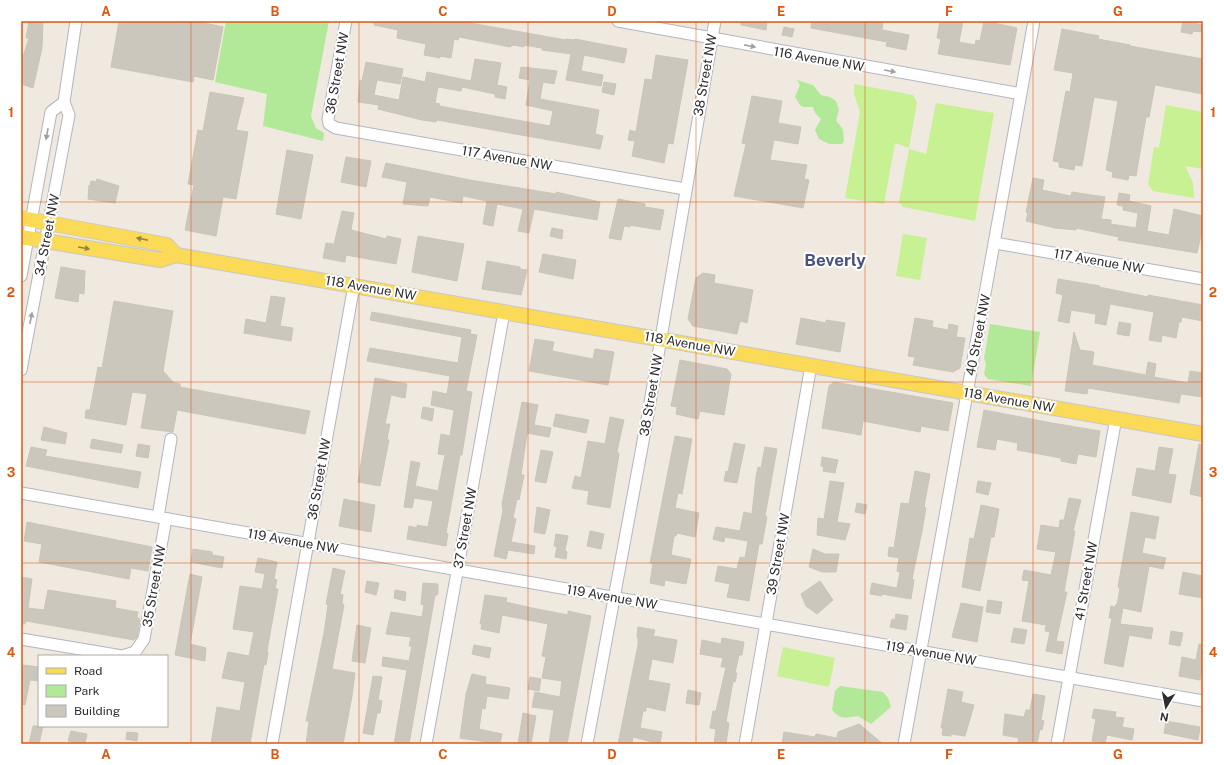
<svg xmlns="http://www.w3.org/2000/svg" width="1224" height="765" font-family="'Public Sans',sans-serif">
  <style>
    .green { fill: #b2e998 }
    .pitch { fill: #c7f193 }
    .building { fill: #cbc7bd; stroke: #cbc5b8 }
    .lines { fill: none; stroke-linecap: round; stroke-linejoin: round }
    .minor-casing { stroke: #b3b5c1; stroke-width: 13 }
    .major-casing { stroke: #c8c8c8; stroke-width: 16 }
    .minor { stroke: #fff; stroke-width: 11 }
    .major { stroke: #fbda58; stroke-width: 14 }
    .oneway { fill: #a0a0a0 }
    .oneway2 { fill: #948442 }
    .grid { fill: none; stroke: #df570e; stroke-width: 1; stroke-opacity: 0.55 }
    .labels { text-anchor: middle; dominant-baseline: central; stroke-width: 4; stroke-linejoin: round; paint-order: stroke }
    .street-label { font-size: 13px; fill: #2d2d2d; stroke: #fff }
    .district-label { font-size: 17px; font-weight: bold; fill: #495282; stroke: #fff }
    .neatline { fill: none; stroke: #df570e; stroke-width: 1.5 }
    .grid-label { font-size: 13px; text-anchor: middle; font-weight: bold; fill: #df570e }
  </style>
  <rect width="100%" height="100%" fill="#efe9df"/>
  <!-- green -->
  <path class="green" d="M226,21H329L311,116L316,128L324,133L323,141L263,126L267,94L215,82Z
    M797,80L813,85L821,95L830,97L836,101L839,110C834,126 837,118 843,130L844,141L842,144H829L819,139L815,130L821,119L815,113L813,107H803L800,105L795,97L800,85Z
    M990,324L1040,332L1031,386L988,379L984,374L986,364L984,358Z
    M840,686L883,692L888,698L891,707L871,724L858,716C845,718 841,720 832,710L835,691Z"/>
  <!-- pitch -->
  <path class="pitch" d="M854,84L913,95L917,102L909,148L895,143L884,204L845,198L860,112L854,94Z
    M936,103L994,113L975,221L903,207L899,202L909,149L926,154Z
    M1166,105L1203,112V169L1185,166L1193,183L1194,198L1153,191L1148,184L1154,147L1159,148Z
    M903,234L927,238L920,280L896,276Z
    M783,647L835,658L829,687L777,676Z"/>
  <!-- building -->
  <path class="building" d="M29,21H43L42,48L33,88L21,84V63L29,38H26Z
    M119,21H204V23L223,27L213,80L194,76L193,82L111,67Z
    M374,21H459L566,40V39L574,40L575,39L627,49L624,63L584,55L581,71L603,75L601,86L566,80L571,54L542,50V48L524,45V47L513,45L510,47L459,37L458,40L454,39L451,58L440,56V58L424,55L426,44L397,38L398,30L374,25Z
    M741,21H767L766,30L741,25Z
    M812,21H873L883,23L882,30L909,35L906,50L886,46L887,42L811,28Z
    M940,21H963L959,42L975,45L976,40L980,41L984,21H994V23L1017,28L1010,65L938,54L941,39L937,38Z
    M1183,21L1203,25V32L1193,31L1192,34L1181,32Z
    M784,27L794,29L792,37L782,35Z
    M1062,29L1099,36L1098,39L1130,45V46L1203,59V94L1155,85L1149,117H1146L1136,176L1129,175L1128,180L1112,177L1113,172L1106,170L1118,101L1094,97L1082,166L1075,165L1074,170L1059,167V162L1053,161L1066,91L1070,92L1073,73L1054,70Z
    M656,55L688,60L673,144L668,143L664,163L632,156L635,141L628,140L630,130L636,132L645,79L652,80Z
    M475,59L501,63L497,85L507,87L505,99L495,97V94L462,87L461,91L438,87L435,103L440,104L439,106L550,126L553,111L526,105L530,80L519,78L521,67L557,71L554,84L543,82L540,99L599,110L595,134L603,136L600,149L437,120L436,122L422,120L378,109L379,105L358,102L360,80L362,81L366,62L403,69L400,84L377,80L374,95L399,100L403,77L425,82L427,72L471,81Z
    M604,82L616,84L614,95L602,92Z
    M210,92L244,98L236,130L248,132L236,199L223,197L216,236L185,230L194,185L188,184L198,130L203,131Z
    M752,96L782,101L778,123L801,127L798,144L774,140L770,160L807,165L804,179L809,180L803,208L734,196L746,144L742,143Z
    M287,150L313,155L301,219L276,214Z
    M346,157L371,161L366,187L341,182Z
    M386,163L470,180L556,194V192L600,202L597,220L534,209L529,233L518,231L523,209L497,204L493,226L483,224L487,201L463,196L462,203L430,197L428,206L403,204L407,182L382,177Z
    M1033,178L1044,180L1042,190L1071,196L1072,192L1105,197L1101,219L1111,220V224L1136,228L1138,213L1123,210V206L1117,205L1119,193L1130,195L1129,201L1151,206L1147,231L1169,235L1174,209L1203,216V227L1197,253L1118,240L1119,237L1095,232L1076,228V230L1055,228L1026,221L1028,213L1026,212Z
    M97,179L119,186L115,203L88,199L89,185L90,186L91,181L96,182Z
    M618,199L645,204V207L664,210L660,230L630,225V227L624,226L621,240L609,238Z
    M342,211L354,213L351,230L386,239L387,236L401,239L396,264L346,255L345,262L323,258L326,243L334,244Z
    M552,228L563,230L562,239L550,236Z
    M418,236L464,244L457,281L412,272Z
    M543,254L576,260L573,279L539,272Z
    M487,261L520,267V269L527,270L521,295L482,289Z
    M61,267L85,271L84,294L79,293L78,302L55,298Z
    M703,273L715,275L714,283L753,290L747,323L740,321L737,334L693,326L688,319L696,278Z
    M1058,279L1100,286L1099,287L1148,297V295L1203,305V321L1182,317L1181,322H1179L1176,338L1162,335L1161,342L1149,340L1154,312L1110,304L1106,325L1095,323L1096,314L1071,310L1069,323L1058,321L1063,295L1056,293Z
    M271,296L285,298L280,326L293,328L291,341L244,333L246,319L266,323Z
    M114,301L173,311L163,371L174,383L180,384V387L310,411L305,434L177,410L173,432L141,428L147,394L132,392L126,425L85,418L86,410H90L98,367L102,368Z
    M372,312L471,330L470,334L477,335L466,391L472,392L463,448L462,455H460L446,533L448,534L446,546L407,539L409,526L417,528V525L428,527L433,501L414,498L412,508L404,507L411,461L420,463L415,486L438,491L445,455L438,454L441,434L450,436L454,410L431,405L433,391L447,394L450,376L367,361L370,348L458,363L462,337L370,320Z
    M801,318L826,323V320L845,323L840,352L796,344Z
    M915,318L933,321L932,327L948,330L949,324L958,326L956,337L965,338L960,368L953,372L913,365L915,357L908,356Z
    M1119,322L1131,324L1129,336L1117,334Z
    M1074,332L1080,350L1094,352L1092,365L1146,375L1148,362L1156,364L1154,377L1188,383L1190,371L1203,373V397L1181,394L1179,403L1088,388L1087,394L1065,391Z
    M535,339L554,342L552,351L593,359L595,349L614,352L608,385L529,371Z
    M680,360L727,369L731,374L724,415L700,411L698,419L676,414L677,407L671,406Z
    M375,378L407,384L405,398L391,395L385,424H390L387,439L389,440L380,486L358,482Z
    M834,382L953,403L948,431L921,426L920,432L863,421L861,435L822,428L829,386Z
    M522,402L538,405L534,425L551,428L549,437L527,433L521,475H524L519,500L517,499L513,518L516,519L511,542L535,546L534,554L508,550L506,559L494,556L503,510L502,504Z
    M423,407L434,409L432,421L421,418Z
    M984,410L1052,423L1100,431L1096,457L1078,454L1076,464L1061,461V458L1017,450L1018,443L997,439L995,450L977,447Z
    M556,414L589,420L586,433L553,426Z
    M610,417L624,420L617,451L619,454L610,508L587,504L589,491L572,488L575,476L581,478L588,441L605,444Z
    M44,427L67,433L65,444L41,440Z
    M675,436L692,439L682,494L678,493L675,508L699,513L695,537L677,533L676,536H674L671,555L691,559L686,584L665,580L664,586L650,583L653,563H650Z
    M92,439L123,445L121,453L90,448Z
    M734,443L745,445L737,483L724,481L726,471L728,472Z
    M138,444L150,446L148,458L136,456Z
    M1199,444L1203,445V497L1190,494Z
    M31,447L47,450L45,456L141,472L138,488L26,466Z
    M765,447L777,449L765,516L767,517L762,544H759L749,601L727,597L730,584L715,581L718,566L737,569L740,557L745,558L748,541L725,537L724,542L713,539L716,527L740,531L744,512L752,514L756,477L758,467L761,468Z
    M1159,447L1173,449L1168,474L1176,475L1171,503L1132,495L1137,468L1155,471Z
    M541,450L553,452L546,483L535,481Z
    M822,457L838,460L835,473L823,471L824,467L821,466Z
    M915,471L930,474L924,507L926,508L922,531L912,579L914,580L911,599L882,594V596L870,594L872,583L897,588L900,572L897,571L899,558L888,556L889,547L894,548L901,503L909,504Z
    M830,481L844,483L837,522L850,524L845,540L817,535L818,518L824,519Z
    M978,481L991,483L988,495L976,492Z
    M1069,498L1081,500L1073,531H1075L1064,592H1067L1056,641L1064,642L1062,654L1046,651L1050,632L1045,631L1046,625L1022,621L1029,581L1022,580L1024,570L1051,575L1056,552L1037,549L1041,525L1059,528L1060,520H1064Z
    M344,499L375,505L371,532L339,526Z
    M857,503L867,505L865,514L855,512Z
    M981,505L999,509L994,537H991L980,591L962,587L970,538L974,539Z
    M537,507L550,510L545,534L534,532Z
    M1131,512L1159,517L1155,539L1145,537L1142,553L1166,558L1163,569L1149,566L1141,612L1123,608L1120,624L1153,628L1151,639L1129,635L1123,667L1104,663L1112,618H1109L1111,606L1115,607L1116,604L1117,605L1120,588L1118,587Z
    M27,522L152,547L148,571L131,568L129,579L39,562L42,544L24,541Z
    M590,531L604,534L601,549L587,546Z
    M556,534L568,536L565,550L567,552L566,559L555,557L557,547L554,546Z
    M193,549L212,552V555L224,557L222,568L191,562Z
    M813,549L825,554H839L836,572H822L809,567Z
    M258,558L277,562L274,579L277,580L275,589H278L267,651L268,652L266,665L264,664L250,744H211L217,707L240,711L245,682L222,678L228,652L249,656L254,632L233,629L240,586L262,589L265,574L255,572Z
    M333,568L345,571L340,594L343,595L342,604L344,605L332,669L355,673L352,696L343,744H306L309,721H306L324,633L328,605L326,604Z
    M1183,572L1203,576V598L1179,594Z
    M190,574L202,577L190,644L206,648L205,661L175,655Z
    M21,577L32,579L28,608L44,610L48,590L116,601L115,608L138,612L137,618L140,619L137,637L134,640L26,621L25,624H21Z
    M367,581L379,583L376,595L365,592Z
    M820,581L833,600L817,614L806,606L801,594Z
    M423,583L438,584V593L437,595H435L409,744H394L407,670L382,666L383,657L409,661L412,646H409L411,637L386,634L391,612L422,617L424,605L421,604Z
    M395,590L406,592L405,601L394,598Z
    M485,595L507,598L506,602L532,608L568,615V611L591,616L567,744H549L554,710L532,707L535,692L560,697L562,681L542,678L546,657L542,656L548,624L502,615L499,633L481,629L482,624H480Z
    M988,600L1002,602L1000,614L986,612Z
    M961,603L983,607L977,642L952,637Z
    M896,614L908,616L906,630L890,627L892,619L895,620Z
    M357,625L371,628L365,663L352,661Z
    M638,627L655,630L653,636L677,640L673,663L652,659L648,680L670,684L665,711L646,707V711H643L640,728L662,732L660,744L633,737L632,744H618L638,645V637H637Z
    M1014,628L1027,630L1024,644L1011,642Z
    M1171,631L1183,633L1180,646L1169,644Z
    M722,638L744,642L742,655H739L735,673H737L735,682L733,681L726,722L729,723L726,744H714L716,729L710,728L713,711H716L726,667H721L723,658L700,654L702,640L721,644Z
    M1199,644H1203V673L1201,672L1200,680L1179,676L1182,657L1196,660Z
    M474,645L491,648L489,658L472,654Z
    M23,665L39,667L38,681L30,680L25,705L21,704Z
    M472,674L486,677L485,684L510,688L508,699L487,696L485,709L482,708L479,729L502,734L500,744L460,738L466,694Z
    M373,676L382,677L378,700L382,701L380,713H377L373,735L363,733Z
    M530,677L541,679L539,691L528,689Z
    M948,689L963,692L961,702L974,705L965,736L951,734V736L942,735L943,728H941Z
    M688,690L701,693L699,705L686,703Z
    M1033,694L1045,696L1041,720L1044,721L1042,730L1040,729L1037,744H1021L1018,742L1019,738L1003,735L1005,714L1024,717L1026,710H1030Z
    M1094,709L1116,712L1115,717L1124,718L1122,727L1134,729L1132,740L1107,735L1105,743L1092,741L1096,719L1092,718Z
    M523,713L536,716L531,744H518Z
    M1166,721L1200,727L1198,740L1164,733Z
    M859,724L883,744H782L784,732L815,737L816,734L837,738L838,732Z
    M33,726H43L39,744H29Z
    M71,731L87,734L85,744L68,741Z
    M127,732L138,733L137,741L126,739Z"/>
  <g class="lines">
    <!-- minor casing -->
    <g class="minor-casing">
      <path id="minor" d="M346,21L328,119L329,124L336,128L685,189
        M618,21L1021,94
        M995,243L1203,279
        M21,276L51,112L64,102
        M21,370L69,115L64,102L76,21
        M21,493L1203,701
        M158,517L171,439
        M21,639L122,656L135,652L144,639L166,519
        M272,744L354,285
        M426,744L504,312
        M587,744L647,420L715,21
        M745,744L811,365
        M904,744L1034,21
        M1057,744L1116,418"/>
    </g>
    <!-- major casing -->
    <g class="major-casing">
      <path id="major" d="M21,218L167,245L176,255
        M21,237L160,260L176,255L1203,434"/>
    </g>
    <!-- minor -->
    <use href="#minor" class="minor"/>
    <!-- major -->
    <use href="#major" class="major"/>
  </g>
  <!-- one-way arrows -->
  <defs><path id="oneway-solid" d="M-6-.8H1V-3.2L6.5 0L1 3.2V.8H-6Z"/></defs>
  <g class="oneway">
    <use href="#oneway-solid" transform="translate(750 46) rotate(11)"/>
    <use href="#oneway-solid" transform="translate(890 71) rotate(10)"/>
    <use href="#oneway-solid" transform="translate(47 134) rotate(100)"/>
    <use href="#oneway-solid" transform="translate(31 318) rotate(-79)"/>
  </g>
  <g class="oneway2">
    <use href="#oneway-solid" transform="translate(142 239) rotate(-169)"/>
    <use href="#oneway-solid" transform="translate(84 248) rotate(10)"/>
  </g>
  <!-- grid -->
  <path class="grid" d="M191,21V744M359,21V744M528,21V744M696,21V744M865,21V744M1033,21V744M21,202H1203M21,382H1203M21,563H1203"/>
  <g class="labels">
    <!-- street labels -->
    <g class="street-label">
      <text transform="translate(819 59) rotate(10)">116 Avenue NW</text>
      <text transform="translate(337 73) rotate(-80)">36 Street NW</text>
      <text transform="translate(705 75) rotate(-80)">38 Street NW</text>
      <text transform="translate(507 158) rotate(10)">117 Avenue NW</text>
      <text transform="translate(47 235) rotate(-79)">34 Street NW</text>
      <text transform="translate(1099 261) rotate(10)">117 Avenue NW</text>
      <text transform="translate(371 288) rotate(10)">118 Avenue NW</text>
      <text transform="translate(978 335) rotate(-79)">40 Street NW</text>
      <text transform="translate(690 344) rotate(10)">118 Avenue NW</text>
      <text transform="translate(651 395) rotate(-80)">38 Street NW</text>
      <text transform="translate(1009 400) rotate(10)">118 Avenue NW</text>
      <text transform="translate(319 479) rotate(-80)">36 Street NW</text>
      <text transform="translate(465 528) rotate(-80)">37 Street NW</text>
      <text transform="translate(293 541) rotate(10)">119 Avenue NW</text>
      <text transform="translate(778 554) rotate(-80)">39 Street NW</text>
      <text transform="translate(1086 581) rotate(-80)">41 Street NW</text>
      <text transform="translate(154 586) rotate(-80)">35 Street NW</text>
      <text transform="translate(612 597) rotate(10)">119 Avenue NW</text>
      <text transform="translate(931 653) rotate(10)">119 Avenue NW</text>
    </g>
    <!-- district labels -->
    <g class="district-label">
      <text x="835" y="260">Beverly</text>
    </g>
  </g>
  <!-- border -->
  <rect width="1224" height="765" fill="none" stroke="#ffffff" stroke-width="44"/>
  <!-- legend -->
  <rect x="38" y="655" width="130" height="72" fill="#ffffff" stroke="#ababab"/>
  <rect x="46" y="668" width="20" height="6" fill="#fbda58" stroke="#ababab"/>
  <text x="74" y="675" font-size="12" fill="#2d2d2d">Road</text>
  <rect x="46" y="685" width="20" height="12" fill="#b2e998" stroke="#ababab"/>
  <text x="74" y="695" font-size="12" fill="#2d2d2d">Park</text>
  <rect x="46" y="705" width="20" height="12" fill="#cbc7bd" stroke="#ababab"/>
  <text x="74" y="715" font-size="12" fill="#2d2d2d">Building</text>
  <!-- north arrow -->
  <g transform="translate(1166 707) rotate(190)" stroke="#ffffff" stroke-width="3" paint-order="stroke">
  <path d="M0-3L7 15L0 10L-7 15Z" fill="#2d2d2d"/>
  <text y="-6" font-size="11" font-weight="bold" text-anchor="middle" fill="#2d2d2d">N</text>
  </g>
  <rect x="22" y="22" width="1180" height="721" class="neatline"/>
  <g class="grid-label">
    <text x="106" y="16">A</text>
    <text x="275" y="16">B</text>
    <text x="443" y="16">C</text>
    <text x="612" y="16">D</text>
    <text x="781" y="16">E</text>
    <text x="949" y="16">F</text>
    <text x="1118" y="16">G</text>
    <text x="11" y="117">1</text>
    <text x="1213" y="117">1</text>
    <text x="11" y="297">2</text>
    <text x="1213" y="297">2</text>
    <text x="11" y="477">3</text>
    <text x="1213" y="477">3</text>
    <text x="11" y="657">4</text>
    <text x="1213" y="657">4</text>
    <text x="106" y="759">A</text>
    <text x="275" y="759">B</text>
    <text x="443" y="759">C</text>
    <text x="612" y="759">D</text>
    <text x="781" y="759">E</text>
    <text x="949" y="759">F</text>
    <text x="1118" y="759">G</text>
  </g>
</svg>
